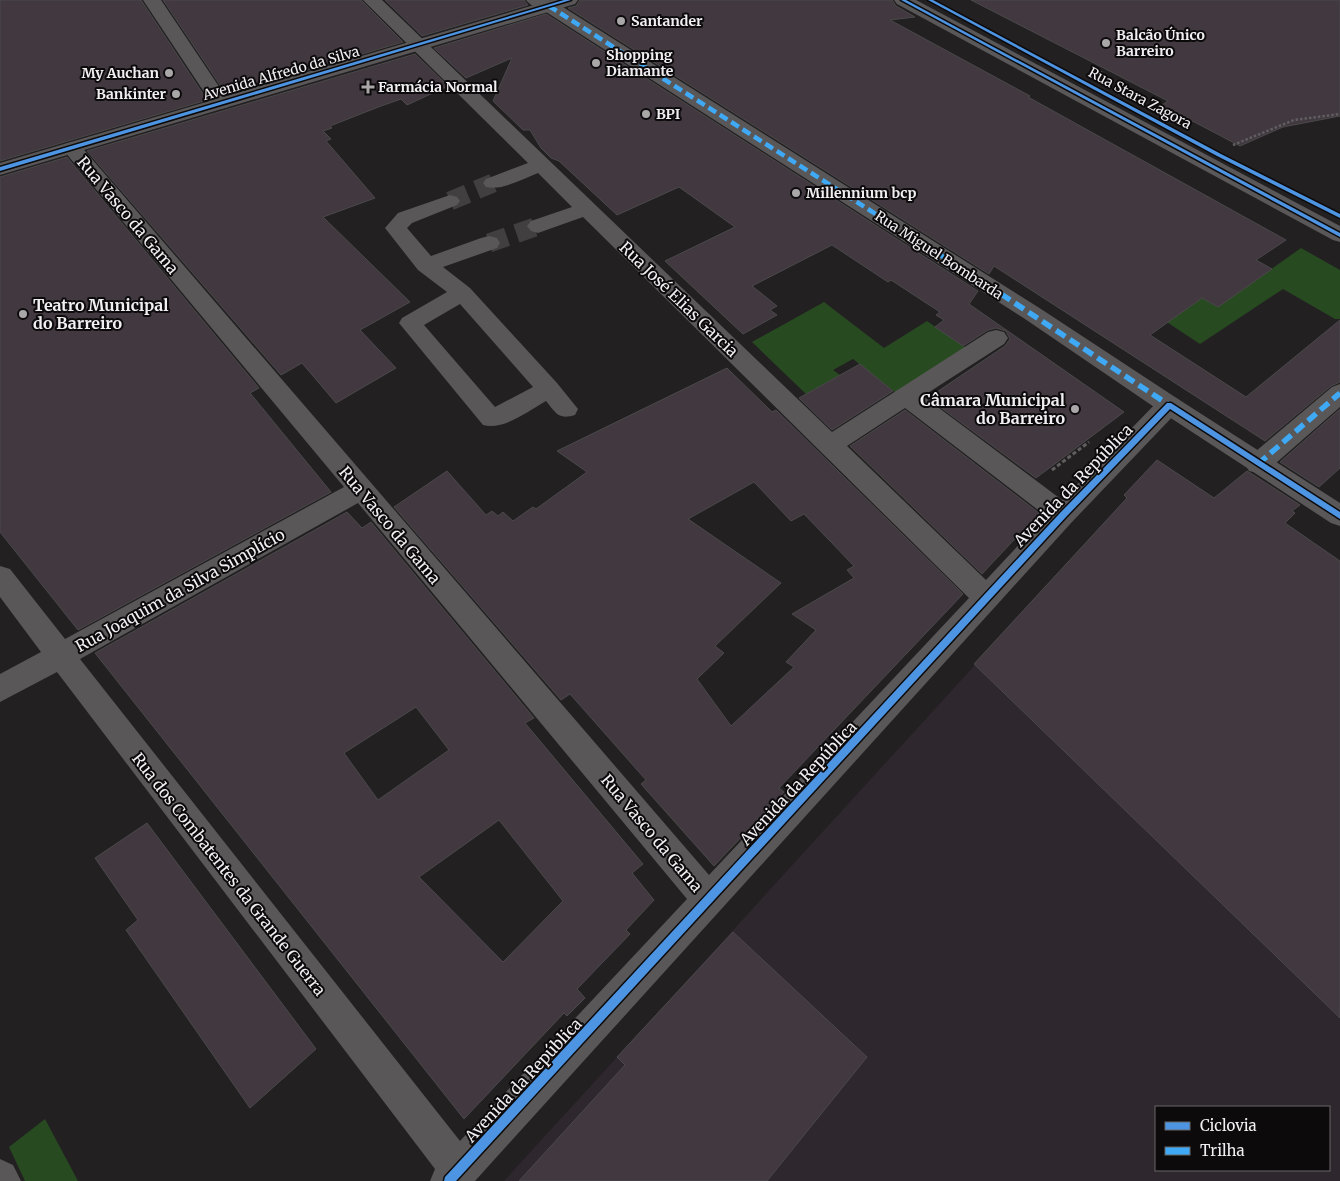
<svg xmlns="http://www.w3.org/2000/svg" width="1340" height="1181" font-family="Merriweather,serif">
  <style>
    .built { fill: #2f272e; fill-rule: evenodd }
    .green { fill: #274a21 }
    .building { fill: #413840; stroke: #4b494a; fill-rule: evenodd }
    .lines { fill: none; stroke-linecap: round; stroke-linejoin: round }
    .minor-tunnel { stroke: #423f41; stroke-width: 19; stroke-dasharray: 19 10; stroke-linecap: butt }
    .path-far1 { stroke: #605e5f; stroke-width: 2.5; stroke-dasharray: 2.5 2; stroke-linecap: butt }
    .path { stroke: #605e5f; stroke-width: 3; stroke-dasharray: 4 2.5; stroke-linecap: butt }
    .pedestrian { fill: #595757; fill-rule: evenodd }
    .minor { fill: #595757; fill-rule: evenodd }
    .tertiary { fill: #595757; fill-rule: evenodd }
    .quiet-far1 { stroke: #3fa9f5; stroke-width: 4.5; stroke-dasharray: 9 4.5; stroke-linecap: butt }
    .quiet { stroke: #3fa9f5; stroke-width: 5.5; stroke-dasharray: 11 5.5; stroke-linecap: butt }
    .cycleway-casing { stroke: #0c0a0b; stroke-width: 3 }
    .cycleway { fill: #4d94e3; fill-rule: evenodd }
    .poi-dot { fill: #aaa7a9; stroke: #0c0a0b; stroke-width: 2 }
    .labels { text-anchor: middle; dominant-baseline: central; stroke-width: 4; stroke-linejoin: round; paint-order: stroke }
    .far-poi-label { font-size: 14px; font-weight: bold; fill: #f2eff2; stroke: #0c0a0b; text-anchor: start }
    .far-street-label { font-size: 14px; fill: #f2eff2; stroke: #0c0a0b }
    .street-label { font-size: 16px; fill: #f2eff2; stroke: #0c0a0b }
    .poi-label { font-size: 16px; font-weight: bold; fill: #f2eff2; stroke: #0c0a0b; text-anchor: start }
  </style>
  <rect width="100%" height="100%" fill="#232022"/>
  <!-- built -->
  <path class="built" d="M1122,504L1340,674V1181H504ZM1156,1107H1329V1170H1156Z"/>
  <!-- green -->
  <path class="green" d="M1301,248L1340,270V319H1335L1283,289L1200,344L1144,307L1187,309L1202,298L1218,307Z
    M824,302L884,348L927,321L966,348L896,393L853,359L833,370L840,375L806,394L752,342Z
    M45,1119L78,1181H25L9,1147Z"/>
  <!-- building -->
  <path class="building" d="M0,0H141L207,100L0,161Z
    M163,0H361L403,42L226,94Z
    M385,0H524L528,5L422,36Z
    M580,0H892L896,6L915,17L890,20L1030,96L1028,97L1286,240L1256,260L1272,269L1218,307L1202,298L1150,335L1246,397L1340,320V382L1331,386L1265,441L994,266L989,274L568,8L576,6Z
    M971,0H1340V116L1283,127L1240,146L1162,105L1168,101Z
    M546,14L978,291L969,304L1124,412L1036,478L928,398L1005,346L1010,339L1006,331L996,328L988,330L963,346L935,327L944,320L936,315L940,312L891,280L888,282L832,245L752,286L777,306L770,310L777,315L743,334L665,261L735,227L679,187L617,215L559,161L551,158L541,148L530,130H523L493,101L512,58L466,78L434,48Z
    M415,54L448,86L407,105L401,99L381,106L330,126L332,128L323,131L331,139L326,141L375,198L323,217L410,302L360,330L396,368L336,403L302,363L281,375L87,151Z
    M67,157L259,388L250,393L331,492L78,630L0,532V177Z
    M860,364L893,391L832,430L799,398Z
    M727,368L772,412L776,410L963,594L779,788L784,792L714,866L641,784L646,780L570,694L561,700L394,507L447,471L486,515L492,511L498,516L503,512L513,521L533,507L536,509L587,472L557,451ZM754,482L791,521L804,514L854,566L847,570L854,578L792,614L816,630L786,662L794,667L731,726L697,679L724,653L715,646L781,583L688,519Z
    M1340,409V468L1319,487L1280,462Z
    M905,410L1039,513L982,574L850,446Z
    M1157,460L1214,498L1247,471L1252,474L1300,505L1292,511L1295,513L1285,523L1340,561V1018L974,664L1127,498L1124,495Z
    M347,512L362,528L371,522L534,718L525,723L643,864L632,873L654,900L626,930L630,934L577,989L585,998L567,1016L564,1013L464,1119L95,653ZM416,707L449,750L378,800L344,753ZM499,820L563,901L503,962L419,877Z
    M147,823L316,1049L250,1108L126,930L138,920L95,858Z
    M733,932L867,1057L767,1181H519L625,1065L617,1057Z"/>
  <g class="lines">
    <!-- minor-tunnel -->
    <path class="minor-tunnel" d="M450,201L493,183
      M489,243L538,226"/>
    <!-- path-far1 -->
    <path class="path-far1" d="M1096,75L1103,72
      M1233,145L1294,120L1340,114"/>
    <!-- path -->
    <path class="path" d="M1052,470L1089,442"/>
    <!-- pedestrian -->
    <path class="pedestrian" d="M549,1L555,2L1041,309L1178,399L1181,405L1178,411L1169,414L1160,411L1025,319L543,10L540,6L543,2Z
      M1340,384V407L1267,471L1258,473L1249,471L1245,464L1249,457L1332,387Z"/>
    <!-- minor -->
    <path class="minor" d="M143,0H161L230,103L228,107L221,109L214,107Z
      M363,0H382L832,432L988,332L996,330L1004,332L1008,338L1004,344L923,396L1062,500L1160,399L1169,396L1178,399L1181,405L1178,411L1072,522L475,1181H430L435,1169L57,672L0,702V674L41,652L0,597V566L10,569L65,639L344,487L65,152L62,148L65,144L72,142L79,144L709,875L969,598L583,217L538,233L531,231L527,226L531,221L572,207L538,173C522,179 502,191 486,187L483,183L486,179L528,163ZM905,408L1046,516L986,580L847,446ZM358,503L687,899L460,1141L80,659Z
      M526,0H549L558,6L555,10C546,12 532,8 526,0Z
      M450,195L457,197L460,201L457,205L412,223L407,228L431,256L481,238L489,236L497,238L500,243L497,248L443,267L470,288L557,383L578,409L575,415C558,420 556,413 546,401C528,411 503,431 483,425L399,323L402,318L447,292L418,270L385,228L398,213ZM460,304L533,387L495,407L424,325Z
      M0,1159L13,1165L21,1181H0Z"/>
    <!-- tertiary -->
    <path class="tertiary" d="M551,0H578L575,4L0,175V163Z
      M894,0H916L1340,226V242L1333,240L897,4Z
      M1169,396L1178,399L1340,503V526L1331,523L1160,411L1157,405L1160,399Z"/>
    <!-- quiet-far1 -->
    <path class="quiet-far1" d="M549,6L1003,295"/>
    <!-- quiet -->
    <path class="quiet" d="M1001,294L1169,405
      M1258,464L1340,393"/>
    <!-- cycleway casing -->
    <g class="cycleway-casing">
      <path id="cycleway" d="M564,0H571L0,171V167Z
        M901,0H906L1340,233V237Z
        M928,0H933L1221,154L1340,214V218L1217,156Z
        M1167,403H1171L1340,512V519L1170,409L1066,517L456,1181H444L445,1177L1060,513Z"/>
    </g>
    <!-- cycleway -->
    <use href="#cycleway" class="cycleway"/>
  </g>
  <!-- markers -->
  <g class="poi-dot">
    <circle cx="621" cy="21" r="5"/>
    <circle cx="1106" cy="43" r="5"/>
    <circle cx="596" cy="63" r="5"/>
    <circle cx="169" cy="73" r="5"/>
    <path d="M365.5 79.5h5v5h5v5h-5v5h-5v-5h-5v-5h5z"/>
    <circle cx="176" cy="94" r="5"/>
    <circle cx="646" cy="114" r="5"/>
    <circle cx="796" cy="193" r="5"/>
    <circle cx="23" cy="314" r="5"/>
    <circle cx="1075" cy="409" r="5"/>
  </g>
  <g class="labels">
    <!-- far-poi labels -->
    <g class="far-poi-label">
      <text x="631" y="21">Santander</text>
      <text x="1116" y="35">Balcão Único<tspan x="1116" dy="16">Barreiro</tspan></text>
      <text x="606" y="55">Shopping<tspan x="606" dy="16">Diamante</tspan></text>
      <text x="159" y="73" text-anchor="end">My Auchan</text>
      <text x="378" y="87">Farmácia Normal</text>
      <text x="166" y="94" text-anchor="end">Bankinter</text>
      <text x="656" y="114">BPI</text>
      <text x="806" y="193">Millennium bcp</text>
    </g>
    <!-- far-street labels -->
    <g class="far-street-label">
      <text transform="translate(281 73) rotate(-16)">Avenida Alfredo da Silva</text>
      <text transform="translate(1140 98) rotate(28)">Rua Stara Zagora</text>
      <text transform="translate(939 255) rotate(33)">Rua Miguel Bombarda</text>
    </g>
    <!-- street labels -->
    <g class="street-label">
      <text transform="translate(128 215) rotate(50)">Rua Vasco da Gama</text>
      <text transform="translate(679 299) rotate(44)">Rua José Elias Garcia</text>
      <text transform="translate(1073 485) rotate(-46)">Avenida da República</text>
      <text transform="translate(390 525) rotate(50)">Rua Vasco da Gama</text>
      <text transform="translate(180 590) rotate(-29)">Rua Joaquim da Silva Simplício</text>
      <text transform="translate(798 783) rotate(-47)">Avenida da República</text>
      <text transform="translate(652 833) rotate(50)">Rua Vasco da Gama</text>
      <text transform="translate(229 874) rotate(52)">Rua dos Combatentes da Grande Guerra</text>
      <text transform="translate(523 1080) rotate(-47)">Avenida da República</text>
    </g>
    <!-- poi labels -->
    <g class="poi-label">
      <text x="33" y="305">Teatro Municipal<tspan x="33" dy="18">do Barreiro</tspan></text>
      <text x="1065" y="400" text-anchor="end">Câmara Municipal<tspan x="1065" dy="18">do Barreiro</tspan></text>
    </g>
  </g>
  <!-- legend -->
  <rect x="1155" y="1106" width="175" height="65" fill="#0c0a0b" stroke="#686667"/>
  <rect x="1165" y="1122" width="25" height="8" fill="#4d94e3" stroke="#686667"/>
  <text x="1200" y="1131" font-size="15" fill="#f2eff2">Ciclovia</text>
  <rect x="1165" y="1147" width="25" height="8" fill="#3fa9f5" stroke="#686667"/>
  <text x="1200" y="1156" font-size="15" fill="#f2eff2">Trilha</text>
</svg>
